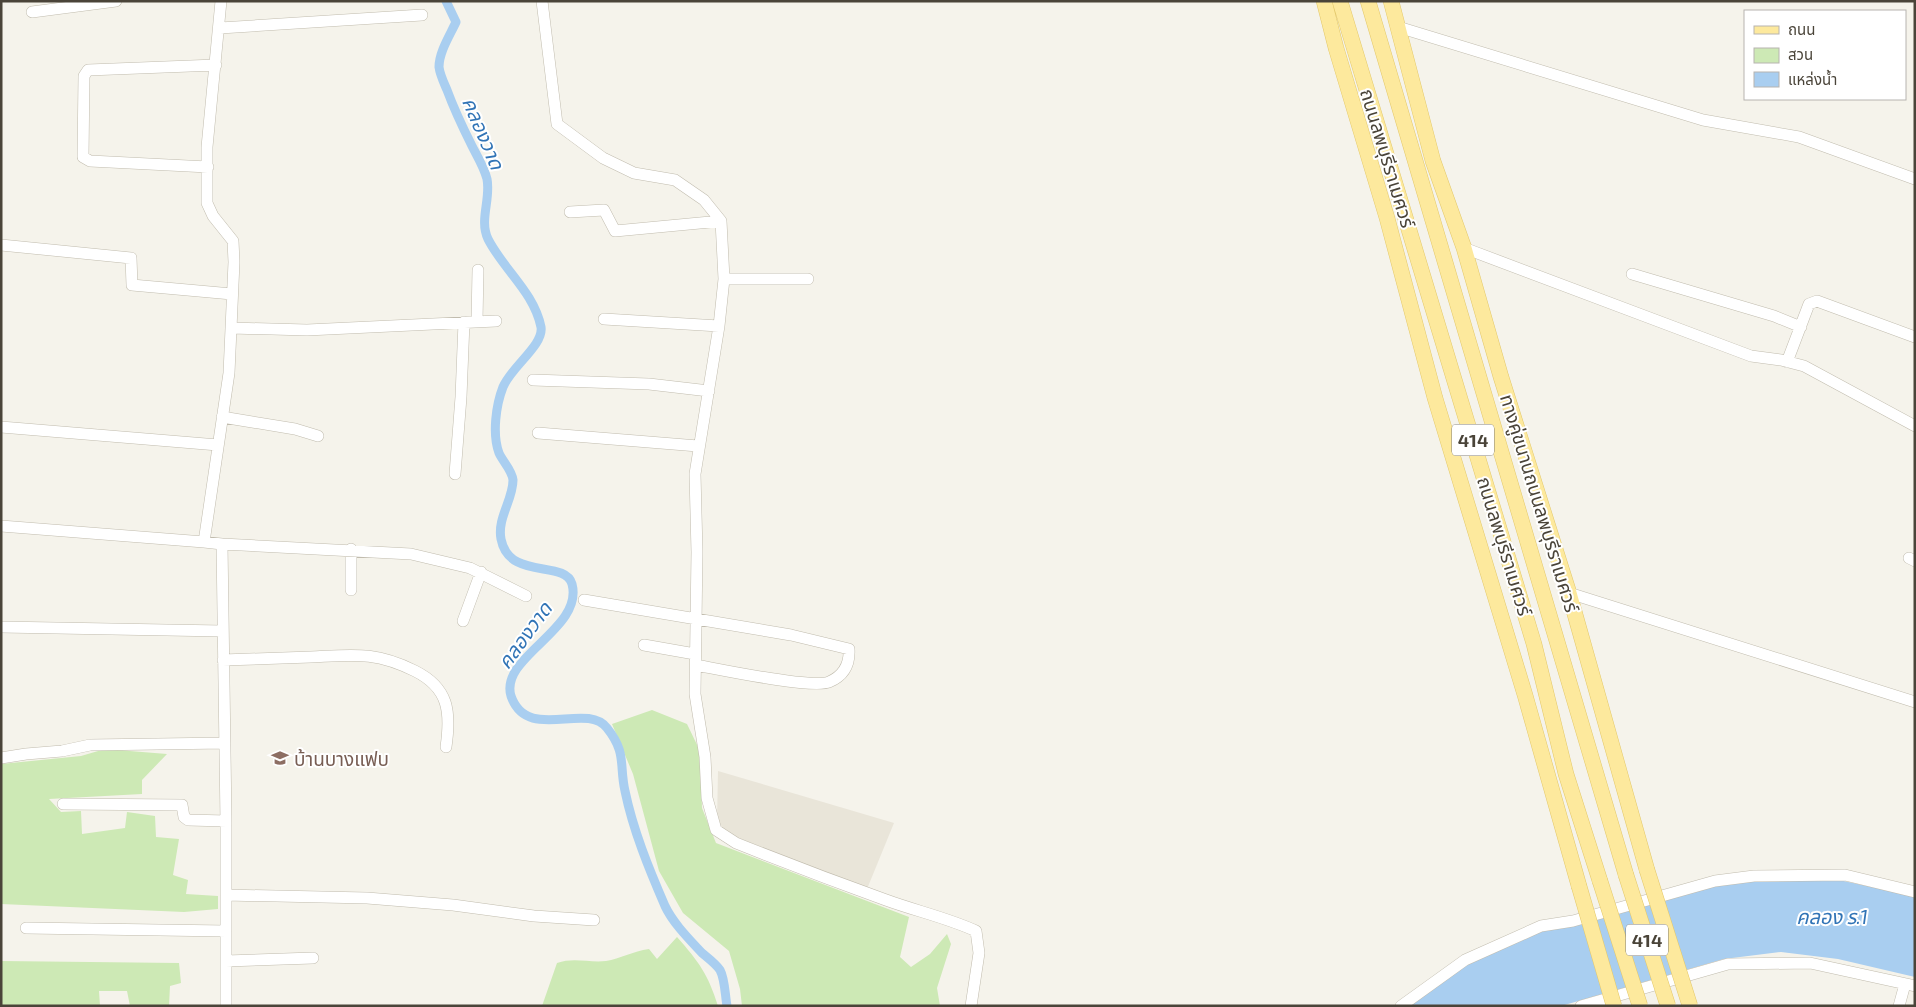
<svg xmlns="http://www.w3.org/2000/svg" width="1916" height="1007" font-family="'Exo 2','Noto Sans Thai',sans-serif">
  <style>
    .residential { fill: #e9e5d9 }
    .green { fill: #cde9b5 }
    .water { fill: #a9cef0 }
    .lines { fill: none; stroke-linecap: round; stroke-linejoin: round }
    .canal { stroke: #a9cef0; stroke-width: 9 }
    .minor-casing { stroke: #c1bcae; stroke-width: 12 }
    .major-casing { stroke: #e3c86b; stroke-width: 16 }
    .minor { stroke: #fff; stroke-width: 11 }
    .major { stroke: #fde99d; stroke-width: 15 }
    .major-bridge-casing { stroke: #e3c86b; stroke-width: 16; stroke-linecap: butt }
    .major-bridge { stroke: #fde99d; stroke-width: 15 }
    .labels { text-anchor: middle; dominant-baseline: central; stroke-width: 4; stroke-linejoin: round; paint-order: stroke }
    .shield { fill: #fff; stroke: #807c74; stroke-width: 1 }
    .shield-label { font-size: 18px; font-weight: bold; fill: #4a4439 }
    .street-label { font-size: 19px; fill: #4a4439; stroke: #fff }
    .education-label { font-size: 19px; fill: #785e54; stroke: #fff; text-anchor: start }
    .water-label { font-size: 20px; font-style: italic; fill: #3174b6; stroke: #fff }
  </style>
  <rect width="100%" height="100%" fill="#f5f3eb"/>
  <!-- residential -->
  <path class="residential" d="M718,771L894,823L867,889L729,834L717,822Z"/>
  <!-- green -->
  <path class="green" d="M652,710L687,724L700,751L702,808L716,843L909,917L900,957L911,967L930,954L947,934L951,944L937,988L940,1006H742L740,989L729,951L683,913L659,871L633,774L612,724Z
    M105,749L167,754L142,780V794L49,799L61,812L81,811L82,834L125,828L127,812L155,816L156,837L179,839L173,875L188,880L186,894L218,896V909L184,912L1,904V764L81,756Z
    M677,937C699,962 708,974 718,1006H542L557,963C574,957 589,963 606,961C620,959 633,951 649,949L657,959Z
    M1,961L179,963L181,983L170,986L169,1006H130L127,991H99L100,1006H1Z"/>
  <!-- water -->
  <path class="water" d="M1834,879L1915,896V977L1838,959L1781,952L1724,959L1561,1006H1406L1467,962L1538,930L1716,883Z"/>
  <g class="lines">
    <!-- canal -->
    <path class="canal" d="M446,1L456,22C450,35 439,52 439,67C440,75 444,83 447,90C454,109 463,128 472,146C477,156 484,167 487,179C491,199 479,220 488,239C503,269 534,292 541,327C544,345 511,367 503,387C496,405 492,434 499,453C503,462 512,470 513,480C513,500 497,518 501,539C509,581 565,559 572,584C584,629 499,657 511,696C527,743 586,701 607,728C627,753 619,765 625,791C633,830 649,869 665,906C673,923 689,939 702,953C708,958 716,964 720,970C725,979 725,995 727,1006"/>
    <!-- minor casing -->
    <g class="minor-casing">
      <path id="minor" d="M221,1L207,147V203L213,216L233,241L234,262L229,373L204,542L222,544L226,821V1006
        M542,1L557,124L603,158L634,173L675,180L704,200L721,221L724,279L719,326L695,474L697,552L695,694L705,757L707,798L716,830L736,843C786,863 836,882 886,900C916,911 948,918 976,931L979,953L971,1006
        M32,12L116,1
        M1398,27L1703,120L1799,137L1915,179
        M220,28L422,15
        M208,167L90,161L83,157L84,76L88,70L216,65
        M570,212L604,210L615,231L721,221
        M1,245L131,258L132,285L232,294
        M1464,248L1751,356L1781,360L1804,366L1915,426
        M1632,274L1774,316L1801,327
        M724,279H808
        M604,319L719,326
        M477,321L478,270
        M232,328L307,330L496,321
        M1787,362L1809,304L1817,301L1915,337
        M533,380L649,384L709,391
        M222,417L295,429L318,436
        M1,427L218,445
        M538,433L698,446
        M455,474L461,397L464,322
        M1,526L204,542
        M222,544L411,554L470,568L526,596
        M351,549V590
        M1909,558L1915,561
        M1569,593L1915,702
        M584,600L791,635L849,649C850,665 843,676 829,682C812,689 718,669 696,665
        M463,621L481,572
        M1,627L222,631
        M644,645L695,654
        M223,660C253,659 282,658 311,657C353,655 375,651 415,671C449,688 451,712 446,747
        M1,758L26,754L62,751L90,745L225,743
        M63,804L182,805L184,817L188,820L226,821
        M226,895L367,898L453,905L534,916L594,920
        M26,928L226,931
        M226,961L313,958
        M1401,1006L1465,960L1541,926L1573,921L1715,881L1754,876L1845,875L1915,892
        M1581,1006L1728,964L1810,963L1915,986
        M1899,1006L1905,984"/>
    </g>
    <!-- major casing -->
    <g class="major-casing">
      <path id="major" d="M1324,1L1336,48L1387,218L1435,398L1525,695L1579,886
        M1340,1L1534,644L1566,774L1600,881
        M1368,1L1626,875
        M1391,1L1433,161L1464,248L1501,377L1569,593L1647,870"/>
    </g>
    <!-- minor -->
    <use href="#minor" class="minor"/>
    <!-- major -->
    <use href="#major" class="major"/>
    <!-- major-bridge casing -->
    <g class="major-bridge-casing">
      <path id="major-bridge" d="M1647,870L1690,1006
        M1626,875L1668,1006
        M1600,881L1640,1006
        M1579,886L1614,1006"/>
    </g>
    <!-- major-bridge -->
    <use href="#major-bridge" class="major-bridge"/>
  </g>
  <!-- icons -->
  <defs>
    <g id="school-bare" transform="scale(1.35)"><path d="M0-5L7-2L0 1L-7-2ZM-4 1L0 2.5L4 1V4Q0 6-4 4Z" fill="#8d6e63" stroke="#fff" stroke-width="2.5" paint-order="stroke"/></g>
  </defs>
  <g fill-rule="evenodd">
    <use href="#school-bare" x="280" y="758"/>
  </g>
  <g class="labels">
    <!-- shield labels -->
    <g class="shield">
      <rect x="1452" y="424.5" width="42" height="31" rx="4"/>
      <rect x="1626" y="924.5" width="42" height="31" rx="4"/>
    </g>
    <g class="shield-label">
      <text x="1473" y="440">414</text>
      <text x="1647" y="940">414</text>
    </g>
    <!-- street labels -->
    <g class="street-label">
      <text transform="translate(1388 158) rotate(73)">ถนนลพบุรีราเมศวร์</text>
      <text transform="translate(1540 503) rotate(73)">ทางคู่ขนานถนนลพบุรีราเมศวร์</text>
      <text transform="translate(1505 546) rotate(73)">ถนนลพบุรีราเมศวร์</text>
    </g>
    <!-- education labels -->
    <g class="education-label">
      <text x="294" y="758">บ้านบางแฟบ</text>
    </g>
    <!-- water labels -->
    <g class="water-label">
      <text transform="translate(484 133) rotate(67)">คลองวาด</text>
      <text transform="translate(524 635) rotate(-54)">คลองวาด</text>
      <text x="1832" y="916">คลอง ร.1</text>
    </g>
  </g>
  <!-- border -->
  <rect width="1916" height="1007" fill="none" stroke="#4a4439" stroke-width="5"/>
  <!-- legend -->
  <rect x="1744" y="10" width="162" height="90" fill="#ffffff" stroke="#b7b4b0"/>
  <rect x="1754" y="26" width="25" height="8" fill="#fde99d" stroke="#b7b4b0"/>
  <text x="1788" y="35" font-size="15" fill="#4a4439">ถนน</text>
  <rect x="1754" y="48" width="25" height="15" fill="#cde9b5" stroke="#b7b4b0"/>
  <text x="1788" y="60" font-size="15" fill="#4a4439">สวน</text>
  <rect x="1754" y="72" width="25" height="15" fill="#a9cef0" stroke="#b7b4b0"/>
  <text x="1788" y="85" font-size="15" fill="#4a4439">แหล่งน้ำ</text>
</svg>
